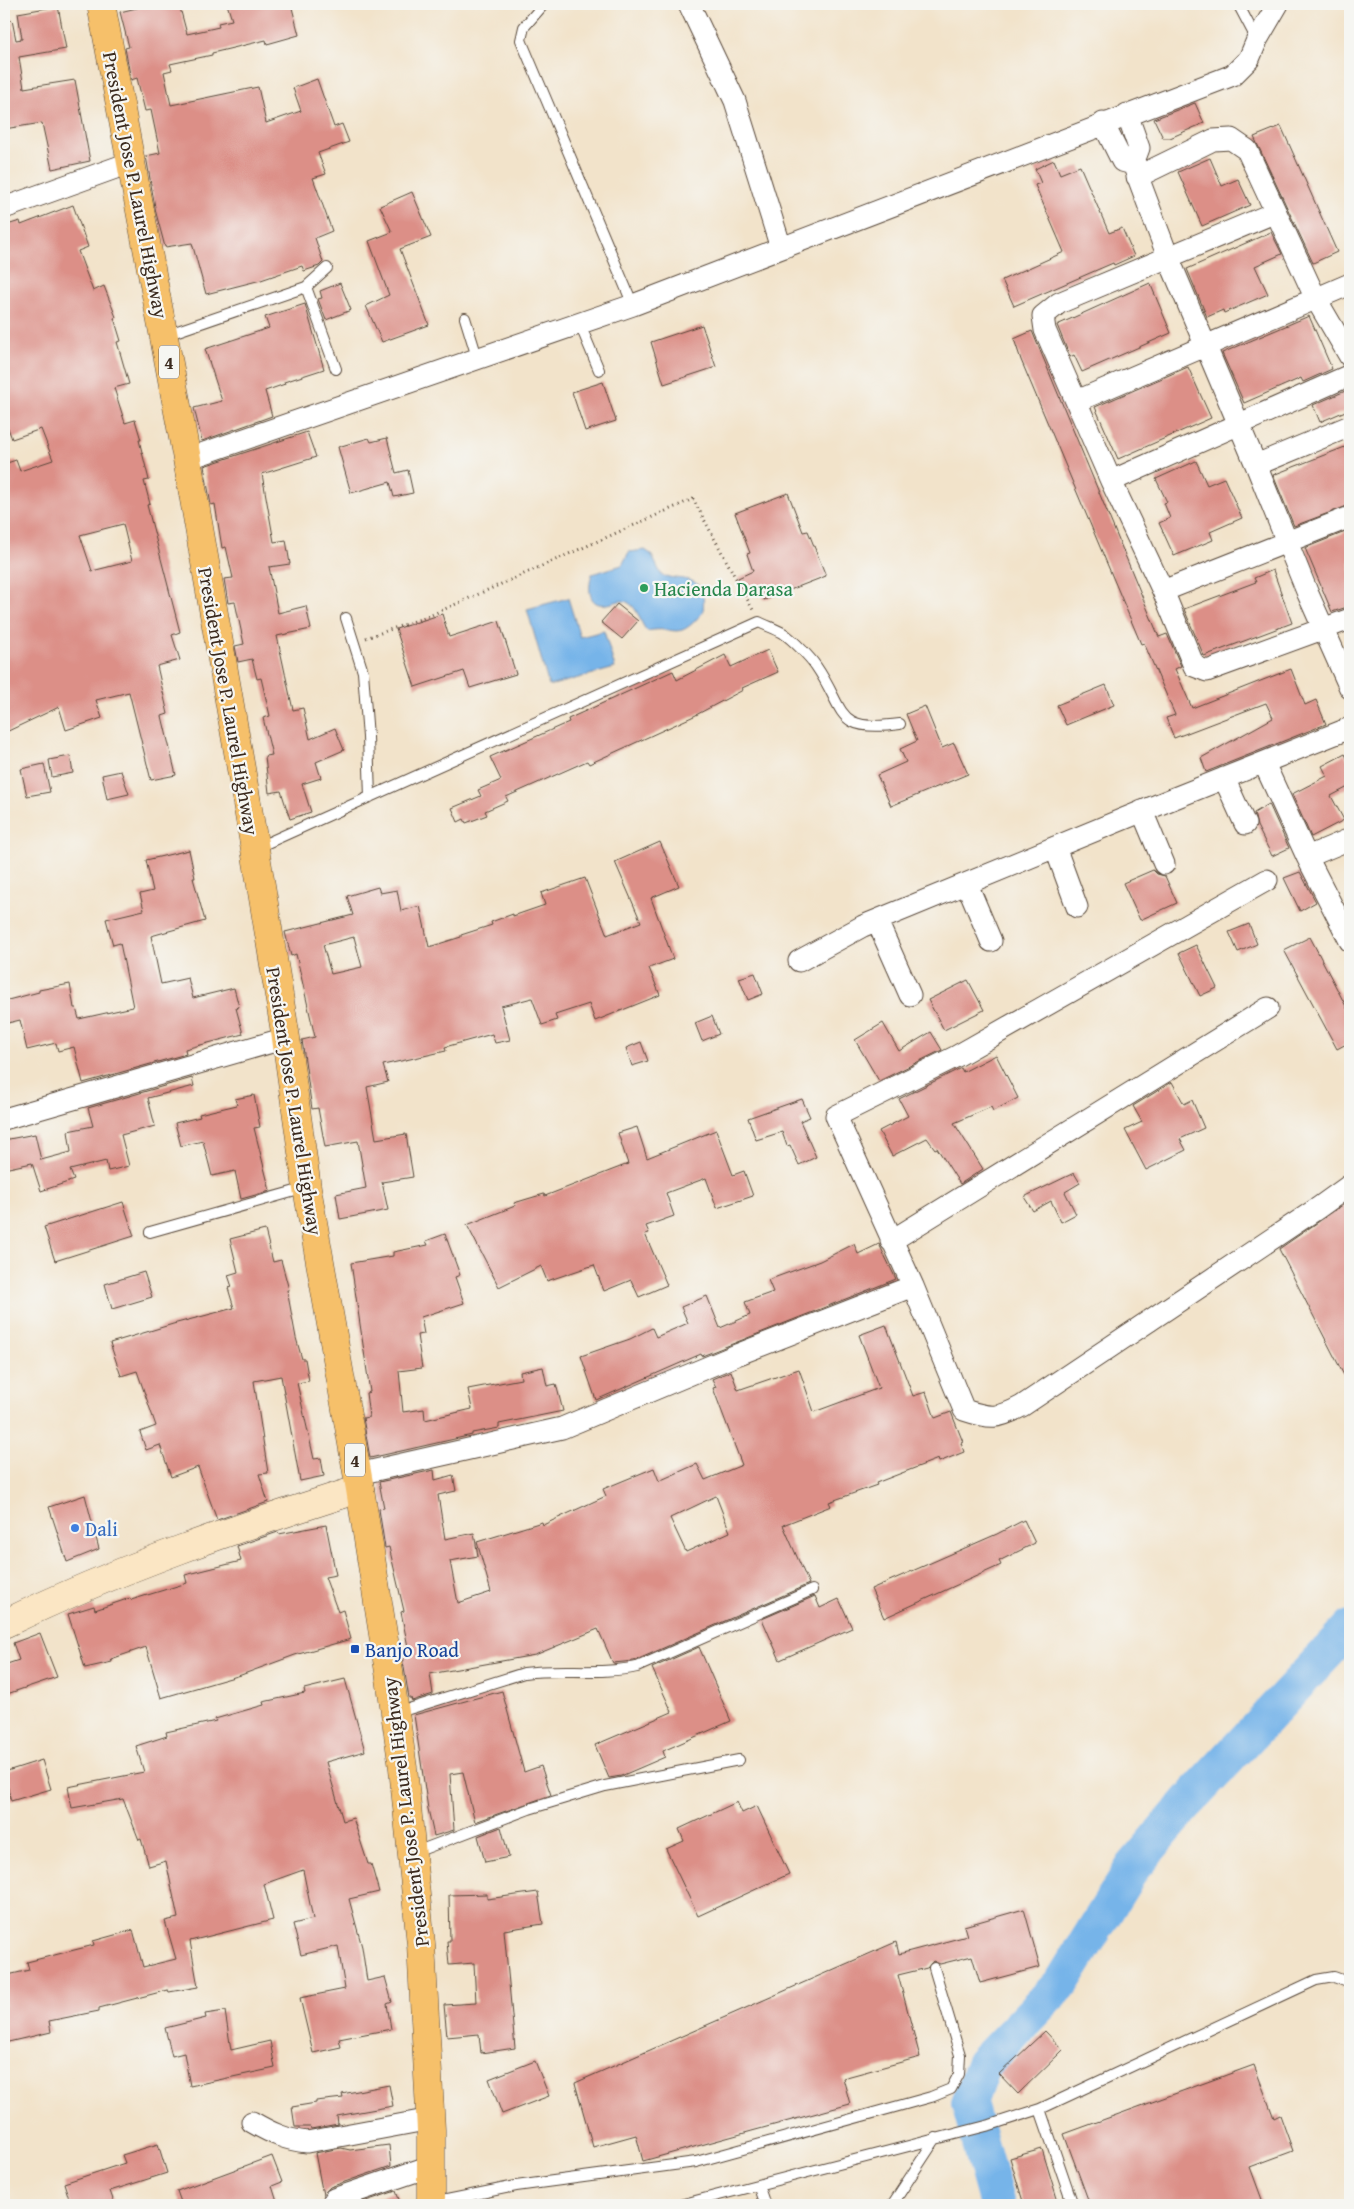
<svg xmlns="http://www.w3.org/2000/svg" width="1354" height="2209" font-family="'Gentium Book Plus',serif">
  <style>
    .water { fill: #76b4e9; stroke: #586f84 }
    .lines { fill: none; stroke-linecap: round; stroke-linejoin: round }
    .river { stroke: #76b4e9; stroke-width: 36 }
    .building { fill: #dc8f87; fill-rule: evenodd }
    .lane-casing { stroke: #564638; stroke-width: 12 }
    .street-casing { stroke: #564638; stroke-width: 23 }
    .secondary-casing { stroke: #564638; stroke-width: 29 }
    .highway-casing { stroke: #564638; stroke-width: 29 }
    .path { stroke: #564638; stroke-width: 3; stroke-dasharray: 1 4; stroke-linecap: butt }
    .lane { stroke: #fff; stroke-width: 10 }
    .street { stroke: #fff; stroke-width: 21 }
    .secondary { stroke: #fbe6c4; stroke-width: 28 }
    .highway { stroke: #f6c06b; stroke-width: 28 }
    .leisure-dot { fill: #2e9e5b; stroke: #f6f6f2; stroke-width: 2 }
    .shop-dot { fill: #3f7fe0; stroke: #f6f6f2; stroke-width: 2 }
    .transit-dot { fill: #1a4fb4; stroke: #f6f6f2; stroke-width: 2 }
    .labels { text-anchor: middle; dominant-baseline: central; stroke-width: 4.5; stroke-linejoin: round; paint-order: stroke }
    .shield { fill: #f6f6f2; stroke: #73675e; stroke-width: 1 }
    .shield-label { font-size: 19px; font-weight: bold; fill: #3b2a1e }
    .street-label { font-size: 20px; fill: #3b2a1e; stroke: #f6f6f2 }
    .leisure-label { font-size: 20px; fill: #27864d; stroke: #f6f6f2; text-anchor: start }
    .shop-label { font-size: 20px; fill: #366cbe; stroke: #f6f6f2; text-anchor: start }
    .transit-label { font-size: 20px; fill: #164399; stroke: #f6f6f2; text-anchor: start }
  </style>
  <rect width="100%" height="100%" fill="#f6f6f2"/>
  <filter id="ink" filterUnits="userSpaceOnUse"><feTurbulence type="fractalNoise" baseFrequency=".02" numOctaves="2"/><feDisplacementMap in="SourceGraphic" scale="10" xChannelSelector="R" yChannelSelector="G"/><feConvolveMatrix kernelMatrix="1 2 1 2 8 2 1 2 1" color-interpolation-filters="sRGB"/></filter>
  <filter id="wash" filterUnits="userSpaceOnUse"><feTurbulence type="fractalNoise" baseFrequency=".0096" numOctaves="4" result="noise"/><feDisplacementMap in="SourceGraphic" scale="20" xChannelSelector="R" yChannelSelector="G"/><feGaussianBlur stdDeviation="1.12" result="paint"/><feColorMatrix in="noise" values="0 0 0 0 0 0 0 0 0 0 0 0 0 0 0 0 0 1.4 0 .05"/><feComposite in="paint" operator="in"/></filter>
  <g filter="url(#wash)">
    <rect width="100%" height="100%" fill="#f2e3ca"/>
    <!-- water -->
    <path class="water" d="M645,550L651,554L662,576C689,581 707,575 703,612C677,643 678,625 647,631C639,622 639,608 627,602C621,599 614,603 608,604C587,608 588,587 592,574L622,565L629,552Z
      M568,598L580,637L604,631L615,668L549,686L527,609Z"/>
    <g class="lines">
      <!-- river -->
      <path class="river" d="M997,2205L969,2103L983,2064L1062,1982L1133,1867L1196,1793L1350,1628"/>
    </g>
    <g id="blocks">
      <!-- building -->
      <path class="building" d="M153,4H179L187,34L219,27L218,23L232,20L227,4H291L299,35L267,44L266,40L212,53V55L170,64L172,70L164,72L171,105L258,87L266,123L301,111L293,88L317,79L334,127L342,124L349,142L318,153L326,174L313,178L332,231L315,238L323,262L319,266L304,271L302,266L261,280L206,294L192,243L165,247L156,213L146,156L160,153L151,110L145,111L137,78L131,80L125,48L129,47L120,12Z
        M58,6L66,49L19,57L24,88L75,80L90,161L52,169L42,123L4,129V21L12,20L16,40L22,39L18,13Z
        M1195,103L1204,123L1170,138H1163L1154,119Z
        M1281,126L1337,252L1313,263L1254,137Z
        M1210,158L1222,186L1238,179L1250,205L1202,226L1178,172Z
        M1054,160L1060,174L1080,166L1109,233L1122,228L1134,256L1114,265L1113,263L1014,306L1002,280L1064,252L1035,185L1041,183L1035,169Z
        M412,192L431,237L400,249L429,325L382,342L366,306L389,295L369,241L392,232L380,206Z
        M73,205L88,247L78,251L93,291L104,286L116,317L114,318L121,341L117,342L129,384L114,388L125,423L135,420L141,440H139L149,480L144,481L150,504L147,505L180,632L172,635L180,660L157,666L168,714L162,716L176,775L151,780L129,692L96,700L102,718L66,730L59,707L4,733V464L16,460L20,471L53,460L41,429L12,439L8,428L4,429V226L20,221L21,225ZM123,524L132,561L92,571L80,535Z
        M1271,232L1282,254L1255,266L1268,294L1224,313L1223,310L1207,317L1187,269Z
        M340,283L351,310L326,320L318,299L322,298L320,291Z
        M1150,283L1171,333L1082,372L1074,355L1070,357L1057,325Z
        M305,304L324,369L284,382L285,384L265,391L272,416L202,441L194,408L222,401L205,349L269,328L265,317Z
        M1309,316L1332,369L1303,382L1301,378L1244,403L1222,353Z
        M702,325L716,367L664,384L651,342Z
        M1032,331L1159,637L1167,634L1181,666L1175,669L1192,708L1291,669L1305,705L1316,700L1326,724L1206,772L1201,758L1273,718L1266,703L1174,738L1166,718L1175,715L1144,643L1141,644L1021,360L1014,339Z
        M1188,367L1211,418L1118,459L1095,407Z
        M603,382L616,421L585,431L572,392Z
        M1350,389V409L1320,422L1313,405Z
        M307,432L316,457L262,474L274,542L286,540L290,564L269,567L278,613L306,606L311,629L277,636L293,710L303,708L310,739L335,728L344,750L316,762L321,778L302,784L311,812L290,819L281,791L269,793L265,756L272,755L263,718L270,716L261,678L257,679L252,659L238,662L235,646L244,644L235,602L228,603L224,579L233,578L226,547L222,548L215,504L211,505L204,466Z
        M369,438L371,442L387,438L396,473L408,470L413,493L394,497L390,482L351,493L338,447Z
        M1350,445V505L1294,526L1273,475Z
        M1196,461L1207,485L1224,478L1242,518L1210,532L1213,540L1174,556L1159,523L1170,518L1164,503L1167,502L1156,479Z
        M788,493L803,532L808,531L826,576L764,600L760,589L746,595L738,578L753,571L747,554L750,553L735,513Z
        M1350,530V606L1332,612L1305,548Z
        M1273,570L1292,623L1204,656L1184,609L1256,582L1254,578Z
        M617,604L638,621L622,639L601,622Z
        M442,614L449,637L499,621L516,674L470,688L464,671L415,687L396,629Z
        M768,650L778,672L742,688L743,690L694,716L589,764L587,761L506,797L508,801L485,811L487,815L466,823L464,819L458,822L452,808L481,796L478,790L501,780L490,757L569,722L568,719L673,671L677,680L725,655L731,667Z
        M1106,685L1114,705L1066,725L1057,705Z
        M925,706L942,748L954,743L968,774L891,806L877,775L906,762L900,749L917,741L906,714Z
        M1345,754L1350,764V786L1331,796L1344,820L1311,837L1292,794L1327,776L1322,766Z
        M70,756L73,773L52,777L49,760Z
        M44,764L50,792L27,796L21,769Z
        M121,771L129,794L107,799L102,775Z
        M1269,804L1289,848L1272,856L1257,826L1254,813Z
        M660,842L679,886L651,898L673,959L649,968L660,995L595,1021L589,1004L555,1015L557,1020L542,1025L532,998L517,1002L501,1006L510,1040L495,1043L492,1034L445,1047L446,1051L383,1065L388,1082L367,1087L376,1139L406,1134L413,1177L382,1182L388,1210L340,1219L336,1194L366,1188L358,1141L325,1147L318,1108L312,1109L302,1040L315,1037L296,954L291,956L285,932L353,915L347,896L378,887L380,893L397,890L401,911L420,906L429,947L461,937V935L492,925L491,922L513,914V916L545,905L541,893L585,878L607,935L641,922L615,862ZM354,937L362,967L331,974L323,945Z
        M189,850L195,878H193L205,921L151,936L161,984L188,978L193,998L234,988L239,1007L236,1008L243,1034L185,1049L186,1054L83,1083L74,1047L58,1051L56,1043L27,1050L20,1020L4,1024V1001L39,992V990L70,984L74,1008H76L79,1019L133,1007L120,943L113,945L106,919L144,910L140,894L153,891L146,860Z
        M1153,870L1157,874L1165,876L1177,903L1140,920L1123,883Z
        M1300,872L1316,902L1300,911L1284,878Z
        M1249,924L1257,944L1238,952L1229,932Z
        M1310,937L1350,1014V1042L1337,1049L1284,950Z
        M1196,945L1217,988L1200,996L1179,953Z
        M755,973L763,994L748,1000L739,978Z
        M968,980L984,1010L944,1030L928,1000Z
        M712,1016L719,1034L702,1041L695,1023Z
        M883,1023L899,1051L931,1032L942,1050L879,1081L855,1040Z
        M641,1042L648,1061L632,1066L626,1048Z
        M996,1055L1018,1098L993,1111L991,1107L954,1123L983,1169L960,1184L937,1148L935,1149L927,1138L892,1156L879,1131L908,1116L899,1099L961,1068L963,1072Z
        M192,1078L194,1086L148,1098L155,1126L121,1135L129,1166L108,1171L106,1161L70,1170L74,1180L41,1191L32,1163L4,1169V1140L35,1134L41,1160L71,1152L68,1131L93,1126L88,1108Z
        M1172,1082L1184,1104L1192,1100L1204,1128L1180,1139L1186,1150L1146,1170L1125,1130L1142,1122L1133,1106Z
        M254,1095L260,1127L254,1128L270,1191L241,1199L235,1171L212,1176L203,1141L181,1146L175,1123L200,1117L199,1114L237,1105L235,1099Z
        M802,1099L810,1117L800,1121L816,1157L799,1165L790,1145L787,1146L782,1132L756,1140L748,1118Z
        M637,1127L647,1158L716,1130L733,1175L744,1171L753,1196L717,1208L706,1178L666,1193L674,1216L646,1226L649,1233L645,1234L667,1285L639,1297L631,1280L604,1291L594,1265L547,1281L541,1266L499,1287L467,1225L515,1206L514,1203L544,1194L545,1196L628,1164L618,1133Z
        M1074,1173L1080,1183L1065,1192L1076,1214L1061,1222L1051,1201L1033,1211L1024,1197Z
        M1350,1200V1387L1279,1249Z
        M123,1202L134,1236L55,1261L44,1227Z
        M265,1230L273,1262L281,1260L289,1290H287L296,1338L302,1359H305L309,1381L297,1383L314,1459L321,1458L324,1476L300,1481L281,1376L254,1381L268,1473L259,1474L268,1502L217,1520L198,1467L171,1477L160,1445L146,1450L140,1432L156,1426L137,1371L121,1376L110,1343L173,1324L234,1308L228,1288L232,1287L228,1275L238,1272L230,1239Z
        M445,1234L460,1275L455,1277L464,1303L421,1317L424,1334L417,1335L422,1368L399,1371L403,1412L424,1409L425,1420L472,1409L468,1389L521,1379L520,1372L543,1367L547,1386L556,1384L563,1411L499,1424V1428L472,1433V1435L370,1458L363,1418L369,1417L366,1393L370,1392L351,1263L393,1256V1252L428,1245L426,1241Z
        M854,1244L858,1254L879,1244L896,1279L702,1356L701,1354L596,1400L581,1356L630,1339L652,1328L656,1337L688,1323L681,1307L707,1296L720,1328L750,1315L745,1302L773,1292L768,1280L820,1261Z
        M144,1272L152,1297L112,1309L105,1284Z
        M886,1325L913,1396L926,1392L935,1418L951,1412L963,1442L961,1443L964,1452L939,1462L938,1459L876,1483L877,1485L829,1502L831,1506L783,1525L809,1584L634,1661L613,1663L598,1629L535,1655L430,1674L433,1694L412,1701L411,1698H409L401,1649L408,1647L401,1612L404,1611L389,1547L385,1548L379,1509L384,1508L379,1482L434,1470L435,1480L453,1475L456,1491L438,1495L445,1539L474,1533L478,1556L450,1561L458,1603L491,1592L477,1542L542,1522L543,1525L606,1496L603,1489L654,1468L659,1481L697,1464L705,1480L742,1465L713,1388L716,1387L712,1379L731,1371L738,1390L799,1369L814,1412L879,1388L859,1335ZM716,1496L730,1532L686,1552L670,1518Z
        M85,1495L99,1549L67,1562L49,1507Z
        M1024,1520L1035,1543L999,1561L1001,1565L884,1618L871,1589L997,1534Z
        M326,1525L336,1575L325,1577L338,1612L343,1610L351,1639L295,1655L241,1675L161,1698L146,1647L111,1659L112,1662L85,1668L68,1614L94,1606L95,1610L130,1598L131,1600L187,1583L185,1575L241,1561L237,1546L278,1532L279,1534Z
        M815,1596L820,1608L839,1599L852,1628L780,1660L762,1619Z
        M40,1633L57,1677L4,1695V1665L19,1660L13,1643Z
        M699,1647L731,1721L663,1751L665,1757L621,1776L609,1778L595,1745L672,1712L652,1668Z
        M345,1679L365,1751L326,1762L343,1821L353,1818L368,1864H371L379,1892L349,1899L362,1947L367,1981L385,1977L392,2002L387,2004L391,2029L339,2039L341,2047L313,2053L300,1998L345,1989L338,1946L301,1955L293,1924L313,1919L303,1870L264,1884L273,1920L190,1941L198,1987L169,1992L168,1990L99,2008V2011L49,2021L51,2032L4,2043V1976L29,1970L27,1962L94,1945L93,1941L133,1930L143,1967L176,1959L165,1921L178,1918L166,1861L149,1866L141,1839L139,1840L123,1799L72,1808L68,1787L144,1772L136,1746L167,1736L166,1732L216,1721L215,1719L264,1705L263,1702L305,1693L304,1689Z
        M502,1691L524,1772L541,1766L551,1795L475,1822L463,1772L450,1774L454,1830L434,1836L428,1809L414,1715Z
        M42,1760L51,1789L11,1801L4,1772Z
        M737,1802L742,1813L757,1806L789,1874L698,1916L666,1849L684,1841L679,1829Z
        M501,1827L509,1857L485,1862L478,1836Z
        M538,1892L543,1924L504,1930L515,2048L481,2053L479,2034L447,2037L444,2005L476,2003L474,1963L449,1965L447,1941H450L449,1895L487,1894V1899Z
        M1024,1909L1040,1967L980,1983L972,1956L940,1964L933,1961L927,1968L898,1975L920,2057L843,2078L850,2104L643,2161L636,2135L593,2147L575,2083L896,1942L899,1954L967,1936L964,1926Z
        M225,2011L231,2050L270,2041L275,2068L190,2086L184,2053L172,2056L165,2028L206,2018L205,2014Z
        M1045,2031L1063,2050L1018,2094L999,2074Z
        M535,2061L549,2096L502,2114L489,2079Z
        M1254,2065L1274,2118L1280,2115L1293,2151L1250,2167L1264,2205H1090L1064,2134Z
        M389,2085L393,2106L337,2116L338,2124L311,2129L310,2127H295L292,2107L316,2103V2101L343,2098L342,2094Z
        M158,2144L167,2173L110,2191L115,2205H71L64,2183L125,2163L122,2155Z
        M389,2145L391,2166L330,2187L323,2195L315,2153L341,2148L350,2150Z
        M1042,2149L1059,2205H1024L1010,2158Z
        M272,2156L282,2182L272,2186L278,2205H182L177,2191Z
        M396,2191L401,2205H354Z"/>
    </g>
  </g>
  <g filter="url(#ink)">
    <use href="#blocks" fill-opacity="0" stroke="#564638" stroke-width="1"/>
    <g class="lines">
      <!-- lane casing -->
      <g class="lane-casing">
        <path id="lane" d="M544,4L524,27L521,40L633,305
          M1238,4L1257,40
          M306,287L336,369
          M465,318L477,357
          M579,322L599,370
          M166,335L306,287L327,268
          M346,618L363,672L368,737L370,797
          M256,848L759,622C767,626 776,629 783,633C792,639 810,657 816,666C847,711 833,733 900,724
          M150,1232L306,1188
          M396,1713L524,1673C561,1668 600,1675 637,1667L812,1590
          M413,1853L529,1809L605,1786L739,1760
          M1040,2109L1073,2205
          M758,2185L765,2205
          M432,2203L516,2186L696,2162L931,2097L951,2089L959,2074L960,2055L934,1968
          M680,2205L990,2125L1040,2109L1316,1980L1334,1977L1350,1983
          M892,2205L936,2138"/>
      </g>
      <!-- street casing -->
      <g class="street-casing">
        <path id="street" d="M689,4L735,101L781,248
          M1127,114L1139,148L1133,164L1168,257L1256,465L1308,594L1350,688
          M1103,123L1122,161L1133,164
          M1137,177L1213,140L1231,139L1247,150L1316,299L1350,357
          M4,208L132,162
          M1276,212L1059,303L1043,316L1045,330L1111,481L1163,591L1194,666L1207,671L1350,619
          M1077,401L1350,284
          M187,459L633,305L1233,75L1249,59L1257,40L1278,4
          M1256,465L1350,426
          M1111,481L1350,375
          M1163,591L1350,517
          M1264,763L1307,857L1350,941
          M1224,778L1245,824
          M1142,811L1164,864
          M1055,847L1077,907
          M1307,857L1350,839
          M967,884L991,941
          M877,921L910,995
          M799,961L863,926L1172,799L1350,728
          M4,1119L286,1038
          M891,1241L1268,1008
          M913,1286L836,1116L957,1056L1267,880
          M358,1474L562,1428L739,1354L913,1286L964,1410C991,1419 998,1419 1022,1406L1318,1208L1350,1185
          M252,2122C271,2133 286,2140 307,2142L431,2119
          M334,2199L431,2166"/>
      </g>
      <!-- secondary casing -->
      <g class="secondary-casing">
        <path id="secondary" d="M4,1624C119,1568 239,1527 360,1489"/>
      </g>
      <!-- highway casing -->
      <g class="highway-casing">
        <path id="highway" d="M101,4L187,459L255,849L286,1038L307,1188L360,1489L390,1678L403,1768L421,1944L431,2130V2205"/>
      </g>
      <!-- path -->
      <path class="path" d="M366,638L429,616L693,499L753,610"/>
      <!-- lane -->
      <use href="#lane" class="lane"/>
      <!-- street -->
      <use href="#street" class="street"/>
      <!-- secondary -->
      <use href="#secondary" class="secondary"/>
      <!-- highway -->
      <use href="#highway" class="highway"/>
    </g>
  </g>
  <!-- markers -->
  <circle class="leisure-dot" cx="644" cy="588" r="5"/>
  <circle class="shop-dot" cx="75" cy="1528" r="5"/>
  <rect class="transit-dot" x="350" y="1644" width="10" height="10" rx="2.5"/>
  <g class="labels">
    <!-- shield labels -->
    <g class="shield">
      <rect x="159" y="345.5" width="20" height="33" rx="4"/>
      <rect x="345" y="1443.5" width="20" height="33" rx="4"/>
    </g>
    <g class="shield-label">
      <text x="169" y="362">4</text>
      <text x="355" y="1460">4</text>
    </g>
    <!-- street labels -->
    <g class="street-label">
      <text transform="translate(136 185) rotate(79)">President Jose P. Laurel Highway</text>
      <text transform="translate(229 701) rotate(80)">President Jose P. Laurel Highway</text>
      <text transform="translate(295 1101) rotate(81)">President Jose P. Laurel Highway</text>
      <text transform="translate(405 1812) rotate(-97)">President Jose P. Laurel Highway</text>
    </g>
    <!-- leisure labels -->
    <g class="leisure-label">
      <text x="654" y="588">Hacienda Darasa</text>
    </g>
    <!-- shop labels -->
    <g class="shop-label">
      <text x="85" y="1528">Dali</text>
    </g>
    <!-- transit labels -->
    <g class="transit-label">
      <text x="365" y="1649">Banjo Road</text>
    </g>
  </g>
  <!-- margin -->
  <rect width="1354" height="2209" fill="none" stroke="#f6f6f2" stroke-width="20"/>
</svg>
